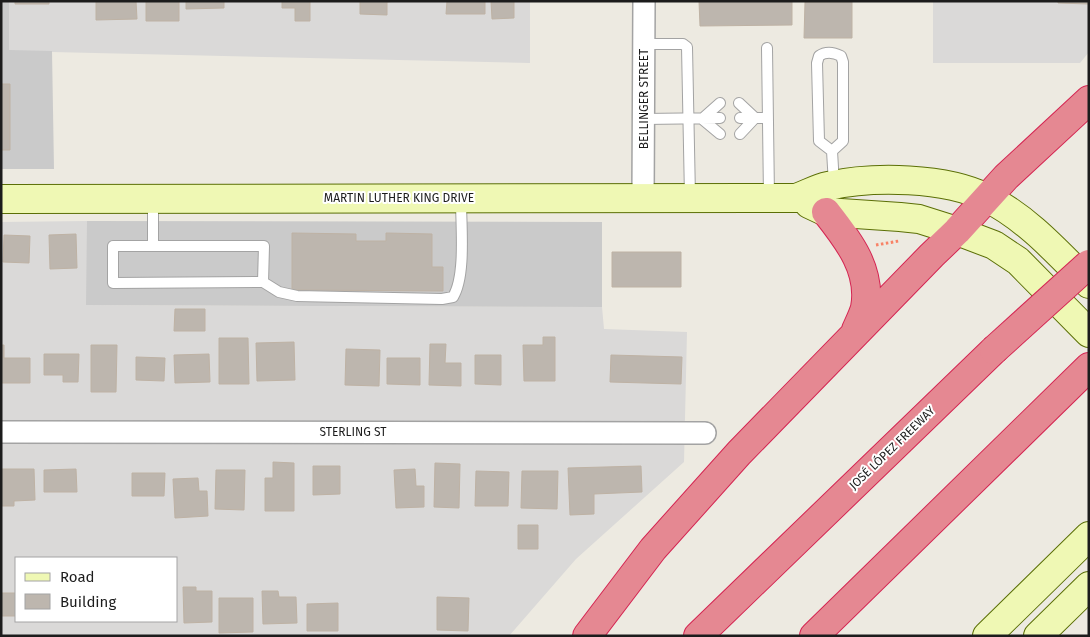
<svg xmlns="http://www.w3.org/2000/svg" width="1090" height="637" font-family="'Fira Sans',sans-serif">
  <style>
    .residential { fill: #dad9d8; fill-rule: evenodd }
    .religious { fill: #cacaca }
    .building { fill: #bdb6ae; stroke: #beb2a4 }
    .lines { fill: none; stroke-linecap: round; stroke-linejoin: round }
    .service-casing { stroke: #a3a3a3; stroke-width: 12 }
    .minor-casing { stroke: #a3a3a3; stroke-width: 24 }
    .secondary-casing { stroke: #5b6f06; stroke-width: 30 }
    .motorway-casing { stroke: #d42552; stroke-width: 30 }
    .path { stroke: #f88367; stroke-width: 3; stroke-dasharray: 2.5 2.5; stroke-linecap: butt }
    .service { stroke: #fff; stroke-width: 10 }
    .minor { stroke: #fff; stroke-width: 21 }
    .secondary { stroke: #eff8b4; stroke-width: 28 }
    .motorway { stroke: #e58892; stroke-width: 28 }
    .motorway-bridge-casing { stroke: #d42552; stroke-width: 30; stroke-linecap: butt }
    .motorway-bridge { stroke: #e58892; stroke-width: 28 }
    .labels { text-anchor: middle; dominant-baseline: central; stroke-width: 4; stroke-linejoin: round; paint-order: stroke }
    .street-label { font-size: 12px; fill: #1c1c1c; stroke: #fff }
  </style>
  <rect width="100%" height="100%" fill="#edeae1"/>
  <!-- residential -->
  <path class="residential" d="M9,1H530V63L9,51Z
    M933,1H1089V52L1080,63H933Z
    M87,221V305L602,307L604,329L687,332L684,462L576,559L509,636H1V222ZM16,558H176V621H16Z"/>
  <!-- religious -->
  <path class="religious" d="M1,1H9V50L52,51L54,169H1Z
    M87,221L602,222V307L86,305Z"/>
  <!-- building -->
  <path class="building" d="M15,1H49V4H15Z
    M96,1H136L137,19L96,20Z
    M146,1H179V21H146Z
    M186,1H224V8L186,9Z
    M282,1H310V21H295V8H282Z
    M360,1H395L387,2V15L360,14Z
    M447,1H485V14H446Z
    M491,1H514V18L492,19Z
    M699,1H792V25L700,26Z
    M1058,1H1089V4L1058,3Z
    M805,2H852V38H804Z
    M1,84H10V150H1Z
    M292,233L356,234V241H386V233L432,234V267H443V291L292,290Z
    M76,234L77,268L50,269L49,235Z
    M4,235L30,236L29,263L3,262Z
    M612,252H681V287H612Z
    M175,309H205V331H174Z
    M543,337H555V381H524L523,345H543Z
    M219,338H248L249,384H219Z
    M294,342L295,380L257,381L256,343Z
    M430,344H446L445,363H461V386L429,385Z
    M1,345H4V358H30V383H1Z
    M91,345H117L116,392H91Z
    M346,349L380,350L379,386L345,385Z
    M44,354H79L78,382H63V375H44Z
    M209,354L210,382L175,383L174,355Z
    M475,355H501V385L475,384Z
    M611,355L682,357L681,384L610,382Z
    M136,357L165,358L164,381L136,380Z
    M387,358H420V385L387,384Z
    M273,462L294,463V511H265V478H273Z
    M435,463L460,464L459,508L434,507Z
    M313,466H340V494L313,495Z
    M641,466L642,492L594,494V514L570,515L568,468Z
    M1,469H34L35,500L14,501V506H1Z
    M76,469L77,492H44V470Z
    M415,469L416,486H424V507L396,508L394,470Z
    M216,470H245L244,510L215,509Z
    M476,471L509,472L508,506H475Z
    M522,471H558L557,509L521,508Z
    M132,473H165L164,496H132Z
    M198,478L199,491H207L208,516L175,518L173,479Z
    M518,525H538V549H518Z
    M183,587H196V591H212V622L184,623Z
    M262,591H278L279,597H296L297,623L263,624Z
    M1,593H16V616H1Z
    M437,597L469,598L468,631L437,630Z
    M219,598H253V632L219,633Z
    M338,603V631H307V604Z"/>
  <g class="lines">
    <!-- service casing -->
    <g class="service-casing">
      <path id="service" d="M644,44H683L687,47L690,197
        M767,48L769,197
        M739,103L755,118
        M740,118H768
        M644,119L720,118
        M702,119L720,103
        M702,119L720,134
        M740,134L755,118
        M832,151L819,141L817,63L819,56C826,51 833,52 841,56L843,62V141L832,151L834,184
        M153,200V246H113V283L263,282L264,246H153
        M263,282L279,292L297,296L442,299L453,297C466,276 461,226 461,200"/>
    </g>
    <!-- minor casing -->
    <g class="minor-casing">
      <path id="minor" d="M643,198L644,1
        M1,432L705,433"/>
    </g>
    <!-- secondary casing -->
    <g class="secondary-casing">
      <path id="secondary" d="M1,199L796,198C807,194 818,188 828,186C873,176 946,177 987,198C1027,218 1058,253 1089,284
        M809,204L826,212L900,217L919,219L957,231L994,245L1018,261L1089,333
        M987,636L1089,536
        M1038,636L1089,586"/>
    </g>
    <!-- motorway casing -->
    <g class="motorway-casing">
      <path id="motorway" d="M826,212C848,240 872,270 865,308C863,315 859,323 856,330
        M587,636L653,549L739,453L932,255L957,231L1006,177L1089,100
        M698,636L994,350
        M814,636L1089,367"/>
    </g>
    <!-- path -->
    <path class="path" d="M876,245L899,241"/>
    <!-- service -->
    <use href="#service" class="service"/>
    <!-- minor -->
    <use href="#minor" class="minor"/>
    <!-- secondary -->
    <use href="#secondary" class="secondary"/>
    <!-- motorway -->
    <use href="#motorway" class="motorway"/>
    <!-- motorway-bridge casing -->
    <g class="motorway-bridge-casing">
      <path id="motorway-bridge" d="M994,350L1089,264"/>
    </g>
    <!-- motorway-bridge -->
    <use href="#motorway-bridge" class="motorway-bridge"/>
  </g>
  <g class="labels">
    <!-- street labels -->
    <g class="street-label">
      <text transform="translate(644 99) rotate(-90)">BELLINGER STREET</text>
      <text x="399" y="198">MARTIN LUTHER KING DRIVE</text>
      <text x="353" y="432">STERLING ST</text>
      <text transform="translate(892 448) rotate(-44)">JOSÉ LÓPEZ FREEWAY</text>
    </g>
  </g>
  <!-- border -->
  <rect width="1090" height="637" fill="none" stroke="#1c1c1c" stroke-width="5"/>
  <!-- legend -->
  <rect x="15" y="557" width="162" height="65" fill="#ffffff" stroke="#a4a4a4"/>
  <rect x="25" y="573" width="25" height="8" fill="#eff8b4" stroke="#a4a4a4"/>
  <text x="60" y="582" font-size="15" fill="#1c1c1c">Road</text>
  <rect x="25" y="594" width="25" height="15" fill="#bdb6ae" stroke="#a4a4a4"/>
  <text x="60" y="607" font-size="15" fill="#1c1c1c">Building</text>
</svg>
